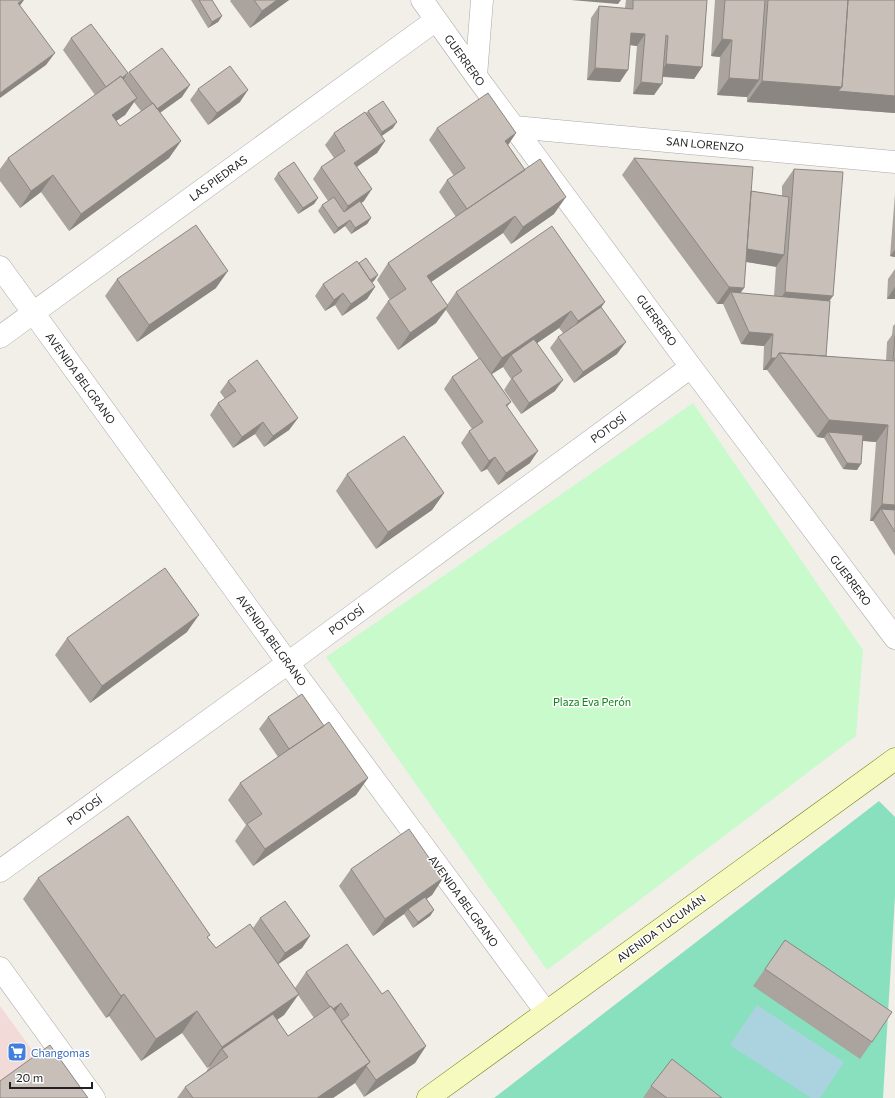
<svg xmlns="http://www.w3.org/2000/svg" width="895" height="1098" font-family="Commissioner,sans-serif">
  <style>
    .commercial { fill: #f2dad9 }
    .park { fill: #c8facc }
    .pitch { fill: #88e0be }
    .water { fill: #aad3df }
    .lines { fill: none; stroke-linecap: round; stroke-linejoin: round }
    .street-casing { stroke: #a9a9a9; stroke-width: 23 }
    .secondary-casing { stroke: #707d05; stroke-width: 23 }
    .street { stroke: #fff; stroke-width: 22 }
    .secondary { stroke: #f7fabf; stroke-width: 22 }
    .wall { fill: #aba49e; fill-rule: evenodd }
    .shaded-wall { fill: #8b8681 }
    .building { fill: #c7bfb8; stroke: #8b8681 }
    .labels { text-anchor: middle; dominant-baseline: central; stroke-width: 3; stroke-linejoin: round; paint-order: stroke }
    .street-label { font-size: 11px; fill: #222; stroke: #fff }
    .park-label { font-size: 11px; fill: #0c8416; stroke: #fff }
    .shop-label { font-size: 11px; fill: #366cbe; stroke: #fff; text-anchor: start }
  </style>
  <rect width="100%" height="100%" fill="#f2efe9"/>
  <!-- commercial -->
  <path class="commercial" d="M0,1006L67,1098H0Z"/>
  <!-- park -->
  <path class="park" d="M693,403L863,650L856,736L547,970L326,657Z"/>
  <!-- pitch -->
  <path class="pitch" d="M879,801L895,817V896L883,1098H494Z"/>
  <!-- water -->
  <path class="water" d="M757,1005L844,1062L820,1098H811L730,1045Z"/>
  <g class="lines">
    <!-- street casing -->
    <g class="street-casing">
      <path id="street" d="M422,0L476,76L691,367L895,638
        M476,76L482,0
        M514,127L895,162
        M0,267L288,663L546,1012
        M0,337L436,20
        M0,871L288,663L691,367
        M0,968L94,1098"/>
    </g>
    <!-- secondary casing -->
    <g class="secondary-casing">
      <path id="secondary" d="M428,1098L895,759"/>
    </g>
    <!-- street -->
    <use href="#street" class="street"/>
    <!-- secondary -->
    <use href="#secondary" class="secondary"/>
  </g>
  <!-- wall -->
  <path class="wall" d="M191,0H212L222,16L218,22L208,28Z
    M231,0H289L250,28L230,1Z
    M626,0H707L702,67L694,79L662,77L654,95L633,94L637,46L630,45L620,82L587,80L591,18L599,6L625,8Z
    M715,0H895V113L747,102V97L717,95L720,57L711,56Z
    M71,38L128,73L124,80L129,72L182,97L160,113L181,141L169,158L69,231L41,192L20,208L0,181V169L8,158L95,95L63,50ZM134,102L141,111L120,126L116,121L125,115Z
    M198,89L240,102L208,125L190,100Z
    M368,111L393,128L382,136L385,141L377,153L357,167L364,201L361,203L371,218L367,224L351,234L345,226L334,234L318,211L322,205L328,201L313,179L321,167L334,158L325,145L334,133L366,113Z
    M437,128L516,133L508,145L554,214L511,244L503,233L431,282L447,305L456,292L601,307L617,354L574,383L550,348L558,337L563,333L559,328L537,343L555,391L521,414L504,390L511,379L503,367L492,374L511,402L507,407L530,463L498,485L487,469L481,472L461,443L469,431L472,429L444,389L452,377L479,359L446,310L436,323L398,350L376,318L388,301L390,300L377,280L388,263L456,217L439,192L447,180L454,176L429,140Z
    M634,158L751,191L782,196V186L794,169L830,301L826,356L886,361L887,342L892,335L893,326L895,324V556L873,521H870L876,442L863,441L857,470L843,469L824,438L817,437L767,370H763L764,346L741,344L723,304H717L622,175ZM746,262L776,266L774,296L740,293L744,288Z
    M278,173L318,198L314,204L298,214L274,179Z
    M895,194V257L890,256Z
    M895,269V299H887L888,279Z
    M117,279L216,288L137,342L105,296Z
    M374,281L372,282L375,287L367,299L342,316L335,305L325,311L315,296L323,284Z
    M228,381L298,418L289,430L264,447L255,434L233,448L210,415L218,403L225,399L220,392Z
    M347,474L444,493L432,510L376,549L336,491Z
    M187,632L90,703L55,655L67,638Z
    M268,717L324,726L368,778L356,795L253,866L235,841L246,825L228,800L240,783L278,757L259,729Z
    M351,869L443,878L432,895L426,899L434,910L430,916L413,928L404,914L373,936L339,886Z
    M38,878L208,938L216,948L253,928L260,918L310,936L302,948L278,964L295,988L306,972L382,994L426,1046L415,1063L364,1097L355,1083L333,1098H177L185,1087L207,1071V1070L210,1066L207,1068L182,1033L141,1061L109,1016L106,1018L23,899ZM298,995L314,1018L288,1036L277,1020L284,1015Z
    M785,940L872,1042L860,1059L753,986Z
    M651,1086L722,1098H643Z"/>
  <!-- shaded-wall -->
  <path class="shaded-wall" d="M23,0H24L16,11L18,3Z
    M277,0H289L250,28L262,11Z
    M571,0H621L618,4Z
    M222,16L218,22L208,28L212,22Z
    M631,33L645,34L637,46L623,44Z
    M722,39L732,40L720,57L711,56Z
    M55,53L46,65L0,98V93Z
    M666,64L702,67L694,79L658,76Z
    M595,68L628,70L620,82L587,80Z
    M128,73L120,85L107,88Z
    M729,78L759,80L747,97L717,95Z
    M762,81L842,87L895,96V113L747,102Z
    M641,82L662,84L654,95L633,94Z
    M190,85L182,97L148,121L156,109Z
    M248,90L240,102L208,125L217,113Z
    M137,98L125,115L100,132L112,115Z
    M397,122L393,128L378,138L382,132Z
    M516,133L508,145L505,141Z
    M181,141L169,158L69,231L81,214Z
    M385,141L377,153L346,174L354,163Z
    M53,175L41,192L20,208L31,191Z
    M372,189L364,201L340,218L348,206Z
    M566,197L554,214L511,244L523,227Z
    M318,198L314,204L298,214L303,208Z
    M515,216L503,233L415,293L427,276Z
    M371,218L367,224L351,234L355,228Z
    M350,220L345,226L334,234L338,228Z
    M744,248L784,255L776,267L736,260Z
    M895,250V257L890,256Z
    M228,271L216,288L137,342L149,325Z
    M378,275L374,281L361,290L365,284Z
    M375,287L367,299L342,316L351,304Z
    M729,287L744,288L735,301L731,292L723,304H717Z
    M895,287V299H887Z
    M785,292L833,296L821,313L773,309Z
    M343,293L335,305L325,311L334,300Z
    M605,302L593,319L566,338L578,321Z
    M448,306L436,323L398,350L410,333Z
    M571,311L559,328L514,359L511,355L503,367L490,375L502,358Z
    M749,332L773,334L764,346L741,344Z
    M626,342L617,354L574,383L583,372Z
    M771,358H776L767,370H763Z
    M563,380L555,391L521,414L529,403Z
    M298,418L289,430L264,447L273,436Z
    M829,420L888,425L876,442L832,438L828,432L824,438L817,437Z
    M263,422L255,434L233,448L242,437Z
    M538,451L530,463L498,485L506,473Z
    M495,457L487,469L481,472L489,461Z
    M847,463L861,464L857,470L843,469Z
    M444,493L432,510L376,549L388,532Z
    M882,504L895,505V523L881,509L873,521H870Z
    M199,615L187,632L90,703L102,686Z
    M368,778L356,795L253,866L265,849Z
    M443,878L432,895L410,911L408,909L404,914L373,936L385,919Z
    M434,910L430,916L413,928L418,922Z
    M310,936L302,948L277,965L285,953Z
    M124,994L109,1016L106,1018L121,996Z
    M299,994L284,1015L226,1055L222,1049L210,1066L207,1068L222,1047Z
    M341,1003L329,1020L332,1009Z
    M197,1011L182,1033L141,1061L156,1039Z
    M426,1046L415,1063L364,1097L376,1080Z
    M370,1062L355,1083L333,1098H317Z"/>
  <!-- building -->
  <path class="building" d="M0,0H23L18,3L55,53L0,93Z
    M199,0H212L222,16L212,22Z
    M254,0H277L262,11Z
    M633,0H707L702,67L666,64L668,36L666,35L662,84L641,82L645,34L631,33L628,70L595,68L599,6L633,9Z
    M725,0H765L759,80L729,78L732,40L722,39Z
    M768,0H848L842,87L762,81Z
    M848,0H895V96L838,91L842,87Z
    M91,24L128,73L122,78L121,76L106,87L71,38Z
    M162,48L190,85L157,109L153,103H152L129,72Z
    M230,66L248,90L217,113L198,89Z
    M121,76L137,98L112,115L120,126L153,103L181,141L81,214L53,175L31,191L8,158Z
    M488,93L516,133L505,141L525,170L467,209L447,180L465,168L437,128Z
    M383,101L397,122L382,132L368,111Z
    M365,112L385,141L354,163L372,189L348,206L321,167L345,151L334,133Z
    M634,158L753,167L744,288L729,287Z
    M540,159L566,197L523,227L515,216L427,276L448,306L410,333L388,301L406,289L388,263Z
    M294,162L318,198L303,208L278,173Z
    M794,169L843,172L833,296L785,292Z
    M751,191L789,197L784,255L747,249Z
    M334,197L344,212L360,201L371,218L355,228L350,220L338,228L322,205Z
    M196,225L228,271L149,325L117,279Z
    M552,226L605,302L578,321L571,311L502,358L456,292Z
    M366,258L378,275L370,280L359,263Z
    M357,261L375,287L351,304L343,293L334,300L323,284Z
    M731,292L830,301L826,356L779,353L776,358H771L773,334L749,332Z
    M601,307L626,342L583,372L558,337Z
    M895,336V359H893Z
    M534,339L563,380L529,403L512,378L522,371L511,355Z
    M779,353L895,361V505L882,504L888,425L829,420Z
    M480,358L511,402L506,405L538,451L506,473L495,457L489,461L469,431L483,422L452,377Z
    M257,360L298,418L273,436L263,422L242,437L218,403L236,391L228,381Z
    M828,432L863,435L861,464L847,463Z
    M404,436L444,493L388,532L347,474Z
    M881,509L895,510V532Z
    M165,568L199,615L102,686L67,638Z
    M302,694L324,726L289,749L268,717Z
    M329,722L368,778L265,849L247,824L262,814L240,783Z
    M128,816L210,935L207,937L216,948L250,924L299,994L222,1047L197,1011L156,1039L124,994L121,996L38,878Z
    M409,829L443,878L385,919L351,869Z
    M425,897L434,910L418,922L408,909Z
    M285,901L310,936L285,953L260,918Z
    M785,940L892,1012L872,1042L765,969Z
    M347,944L382,994L388,990L426,1046L376,1080L366,1066L370,1062L341,1021L349,1015L341,1003L333,1009L331,1006L330,1007L306,972Z
    M331,1006L370,1062L317,1098H193L185,1087L228,1057L222,1049L273,1014L288,1036Z
    M50,1045L88,1098H0V1081Z
    M672,1059L722,1098H667L651,1086Z"/>
  <!-- icons -->
  <defs>
    <g id="supermarket-square" transform="scale(1)"><rect x="-9" y="-9" width="18" height="18" rx="4" fill="#3f7fe0" stroke="#fff"/><path d="M-6-5.5h2.5l.6 2H6L4.5 2H-2.5L-4.4-4H-6ZM-1.5 3.2a1.3 1.3 0 1 0 .1 0ZM3 3.2a1.3 1.3 0 1 0 .1 0Z" fill="#fff"/></g>
  </defs>
  <g fill-rule="evenodd">
    <use href="#supermarket-square" x="17" y="1052"/>
  </g>
  <g class="labels">
    <!-- street labels -->
    <g class="street-label">
      <text transform="translate(465 60) rotate(54)">GUERRERO</text>
      <text transform="translate(705 144) rotate(5)">SAN LORENZO</text>
      <text transform="translate(218 178) rotate(-36)">LAS PIEDRAS</text>
      <text transform="translate(657 320) rotate(54)">GUERRERO</text>
      <text transform="translate(81 378) rotate(54)">AVENIDA BELGRANO</text>
      <text transform="translate(608 428) rotate(-36)">POTOSÍ</text>
      <text transform="translate(851 580) rotate(53)">GUERRERO</text>
      <text transform="translate(346 620) rotate(-36)">POTOSÍ</text>
      <text transform="translate(272 640) rotate(54)">AVENIDA BELGRANO</text>
      <text transform="translate(84 810) rotate(-36)">POTOSÍ</text>
      <text transform="translate(464 901) rotate(54)">AVENIDA BELGRANO</text>
      <text transform="translate(661 928) rotate(-36)">AVENIDA TUCUMÁN</text>
    </g>
    <!-- park labels -->
    <g class="park-label">
      <text x="592" y="701">Plaza Eva Perón</text>
    </g>
    <!-- shop labels -->
    <g class="shop-label">
      <text x="31" y="1052">Changomas</text>
    </g>
  </g>
  <!-- scale -->
  <path d="M10 1082v6h82v-6" fill="none" stroke="#222222" stroke-width="2"/>
  <text x="16" y="1082" font-size="12" fill="#222222" stroke="#ffffff" stroke-width="3" paint-order="stroke">20 m</text>
</svg>
